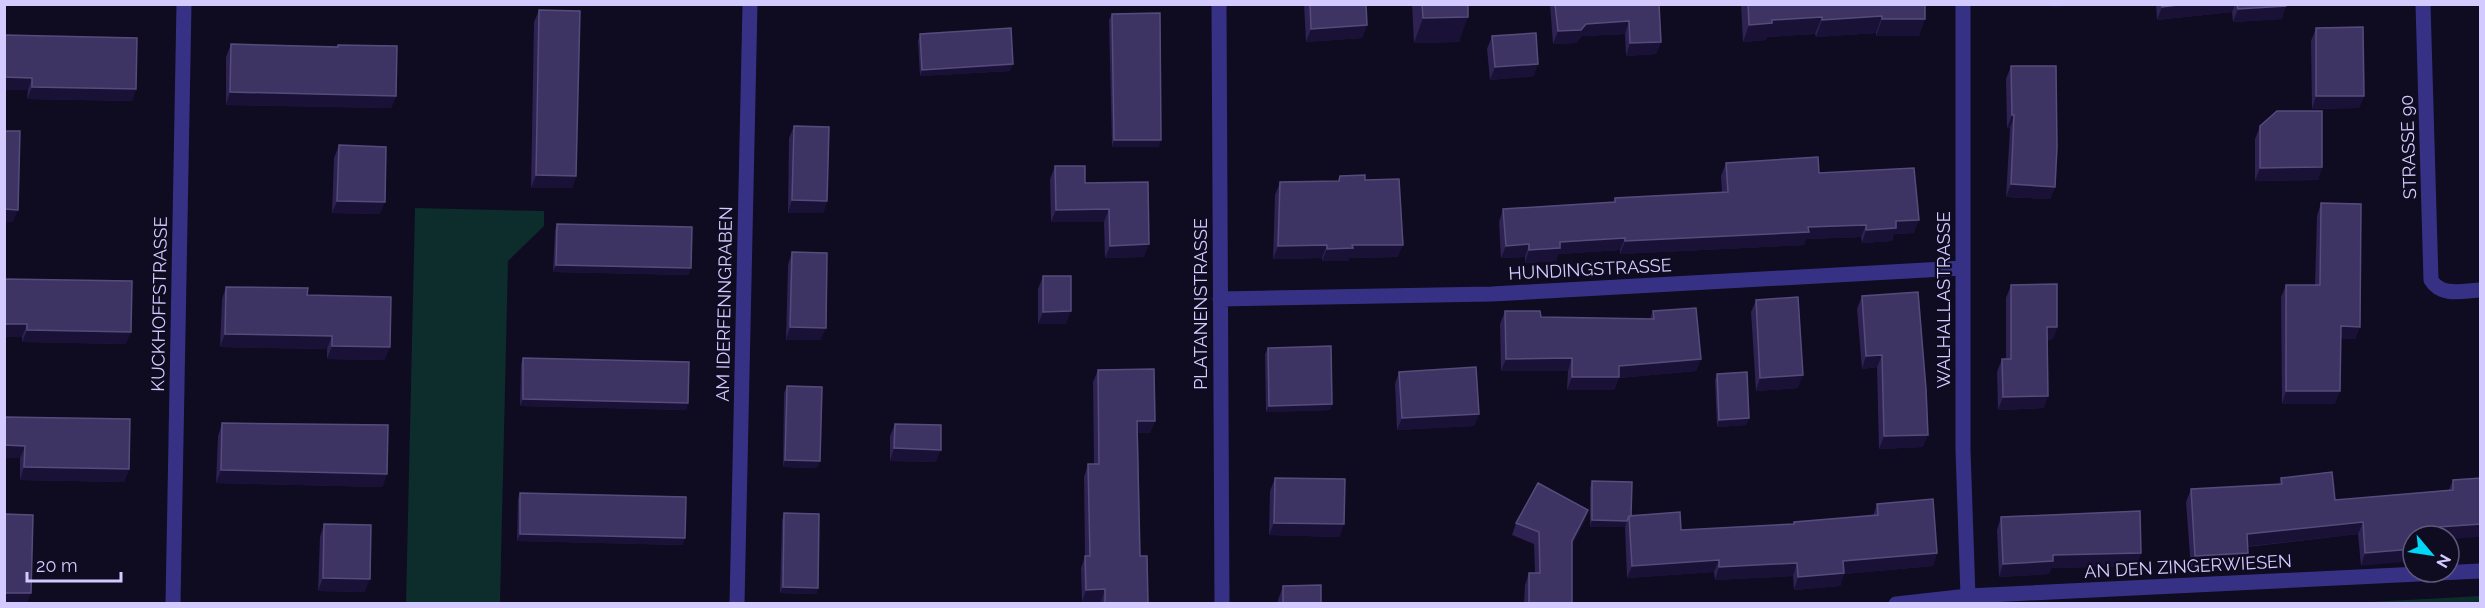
<svg xmlns="http://www.w3.org/2000/svg" width="2485" height="608" font-family="Raleway,sans-serif">
  <style>
    .green { fill: #0d2c2c }
    .lines { fill: none; stroke-linecap: round; stroke-linejoin: round }
    .minor { stroke: #373185; stroke-width: 15 }
    .wall { fill: #2d2251 }
    .shaded-wall { fill: #191136 }
    .building { fill: #3e3464; stroke: #564c7c; stroke-width: 1.5 }
    .labels { text-anchor: middle; dominant-baseline: central; stroke-width: 4.5; stroke-linejoin: round; paint-order: stroke }
    .street-label { font-size: 18px; fill: #d3cbff; stroke: #0f0b21 }
  </style>
  <rect width="100%" height="100%" fill="#0f0b21"/>
  <!-- green -->
  <path class="green" d="M415,208L544,211V226L508,261L500,603H406Z
    M2480,596V603H2352Z"/>
  <g class="lines">
    <!-- minor -->
    <path class="minor" d="M1219,4L1222,604
      M1963,4V450L1968,596
      M2423,4L2431,280C2441,297 2463,291 2480,290
      M1220,299L1492,294L1962,268
      M173,604L184,4
      M737,604L750,4
      M1896,604L1968,596L2480,571"/>
  </g>
  <!-- wall -->
  <path class="wall" d="M1304,4H1366L1367,25L1362,38L1306,42Z
    M1412,4H1468L1459,42L1414,43Z
    M1550,4H1659L1661,42L1656,54L1626,56L1625,34L1582,36L1576,43L1553,44Z
    M1925,4L1919,36H1876V33L1816,37L1815,34L1767,37L1766,40L1743,42L1741,5Z
    M2156,4H2286L2282,19L2233,22L2232,12L2157,20Z
    M539,10L576,176L572,188H531L534,22Z
    M1112,14L1159,147H1112L1109,20Z
    M2316,28L2364,96L2359,108L2312,109L2311,41Z
    M920,34L1010,71L920,76L918,41Z
    M4,35L136,89L132,101L27,99L28,90Z
    M1492,36L1534,76L1490,80L1487,49Z
    M231,44L337,47L338,45L396,96L391,108L226,105V57Z
    M2011,66L2055,187L2050,199L2006,197L2010,128H2007L2006,79Z
    M794,126L827,201L823,213H788L789,138Z
    M2260,126L2322,167L2318,180L2255,181V139Z
    M339,145L380,214L332,213L334,158Z
    M1726,163L1819,173L1914,233L1894,234L1892,241L1862,243L1861,237L1806,239L1804,245L1620,254V250L1558,254L1556,261L1525,263V257L1501,258L1499,222L1503,209L1613,202L1615,198L1722,192L1721,176Z
    M1055,166L1085,183L1148,182L1144,257L1105,258L1104,222H1051L1050,179Z
    M1340,176L1365,180L1398,257L1349,258L1348,261H1322V258L1273,259L1275,195L1280,182L1338,181Z
    M2321,203L2360,327L2355,339H2340L2335,404H2282L2281,297L2286,285H2315L2317,216Z
    M557,224L689,275L553,272L555,230Z
    M792,252L821,340H786L788,265Z
    M1043,276L1066,324H1038V289Z
    M4,279L126,344L22,342V337H4Z
    M2011,285L2057,327L2053,339L2047,340L2044,408L1998,410L1997,372L2002,359H2006V298Z
    M226,287L307,295L385,360L327,359V349L220,347L222,299Z
    M1862,296L1923,447L1879,449L1877,367L1862,369L1857,309Z
    M1756,300L1798,388L1756,391L1751,312Z
    M1505,311L1541,317L1650,319L1653,311L1701,359L1696,371L1619,378L1614,390H1567L1568,371H1501L1500,324Z
    M1268,348L1332,404L1330,410L1266,412L1265,354Z
    M523,358L688,403L686,410L520,406L521,364Z
    M1098,370L1155,421L1150,433H1138L1140,556L1148,603H1101V602H1082L1081,568L1085,557L1084,477L1088,464H1094L1093,382Z
    M1399,372L1479,414L1474,426L1397,430L1395,384Z
    M1717,374L1749,418L1746,425L1717,427L1715,380Z
    M787,386L820,461L817,468L783,467L784,393Z
    M4,417L129,469L124,482L20,480V458Z
    M222,423L383,487L216,483L218,436Z
    M895,424L936,462L890,461V436Z
    M1275,478L1340,537L1269,535L1270,491Z
    M2281,478L2335,500L2449,490L2453,480L2481,478L2413,536L2361,566L2358,534L2247,547L2243,565L2191,569L2186,502L2191,489L2279,484Z
    M1592,481L1631,516L1681,530L1793,524L1794,522L1873,516L1877,504L1937,553L1933,566L1844,574L1840,586L1794,590L1793,576L1715,580L1714,572L1627,578L1625,527H1590V488Z
    M520,493L683,545L517,541L518,499Z
    M1588,510L1584,522L1572,545V603H1524L1525,585L1529,573H1535L1534,544L1512,535L1516,523Z
    M784,513L818,588L816,594L780,593L782,520Z
    M2001,517L2141,553L2136,566L2051,568L2049,574L1999,577L1997,530Z
    M324,524L365,592L318,591L320,537Z
    M1283,586L1321,603H1277Z"/>
  <!-- shaded-wall -->
  <path class="shaded-wall" d="M2054,4H2085L2053,7Z
    M2186,4H2235L2232,12L2157,20L2162,7Z
    M2286,6L2282,19L2233,22L2238,9Z
    M1882,16L1876,33L1816,37L1822,20Z
    M1468,17L1459,42L1414,43L1423,18Z
    M1822,17L1815,34L1767,37L1766,40L1743,42L1749,25L1772,20Z
    M1882,19H1925L1919,36H1876Z
    M1629,21L1625,34L1582,36L1576,43L1553,44L1558,31L1586,24Z
    M1367,25L1362,38L1306,42L1311,29Z
    M1661,42L1656,54L1626,56L1630,43Z
    M1013,64L1010,71L920,76L922,70Z
    M1538,64L1534,76L1490,80L1495,67Z
    M4,77L32,78L28,90H4Z
    M32,87L136,89L132,101L27,99Z
    M230,92L396,96L391,108L226,105Z
    M2316,96H2364L2359,108L2312,109Z
    M2012,115H2014L2010,128H2007Z
    M1114,140H1161L1159,147H1112Z
    M2322,167L2318,180L2255,181L2260,168Z
    M536,175L576,176L572,188H531Z
    M2011,184L2055,187L2050,199L2006,197Z
    M792,200L827,201L823,213H788Z
    M337,201L385,202L380,214L332,213Z
    M4,209L18,210L13,222H4Z
    M1109,209L1104,222H1051L1056,210Z
    M1919,220L1914,233L1894,234L1892,241L1862,243L1866,230L1896,221Z
    M1866,225L1861,237L1806,239L1804,245L1620,254L1625,241L1808,227Z
    M1625,238L1620,250L1558,254L1556,261L1525,263L1529,250L1560,242Z
    M1149,244L1144,257L1105,258L1110,246Z
    M1529,244L1525,257L1501,258L1506,246Z
    M1327,245L1322,258L1273,259L1278,246Z
    M1352,245H1403L1398,257L1349,258L1348,261H1322L1327,249Z
    M556,265L691,268L689,275L553,272Z
    M1071,311L1066,324H1038L1043,312Z
    M4,324H27L22,337H4Z
    M2341,326L2360,327L2355,339H2336Z
    M790,327L826,328L821,340H786Z
    M2047,327H2057L2053,339L2042,340Z
    M27,330L131,332L126,344L22,342Z
    M225,334L332,336L327,349L220,347Z
    M332,346L390,347L385,360L327,359Z
    M1882,355L1877,367L1862,369L1866,356Z
    M1572,358L1568,371H1501L1506,359Z
    M1701,359L1696,371L1619,378L1614,390H1567L1572,377L1619,366Z
    M1803,375L1798,388L1756,391L1760,378Z
    M2286,391H2340L2335,404H2282Z
    M2048,396L2044,408L1998,410L2003,397Z
    M523,399L688,403L686,410L520,406Z
    M1332,404L1330,410L1266,412L1269,406Z
    M1479,414L1474,426L1397,430L1402,418Z
    M1749,418L1746,425L1717,427L1719,420Z
    M1137,421H1155L1150,433H1133Z
    M1928,435L1923,447L1879,449L1884,436Z
    M4,445L25,446L20,458H4Z
    M894,448L941,450L936,462L890,461Z
    M785,460L820,461L817,468L783,467Z
    M24,467L129,469L124,482L20,480Z
    M221,470L387,474L383,487L216,483Z
    M1588,510L1584,522L1568,554L1572,541Z
    M1592,520L1627,521L1625,527H1590Z
    M2363,522L2358,534L2242,547L2247,534Z
    M1274,523L1344,524L1340,537L1269,535Z
    M2481,524V537L2449,539V536H2421L2424,528Z
    M520,534L685,538L683,545L517,541Z
    M2413,549V561L2361,566L2365,553Z
    M1937,553L1933,566L1844,574L1840,586L1794,590L1798,577L1843,561Z
    M2141,553L2136,566L2051,568L2049,574L1999,577L2003,564L2053,555Z
    M2248,553L2243,565L2191,569L2195,556Z
    M1719,560L1714,572L1627,578L1632,566Z
    M1797,563L1793,576L1715,580L1719,567Z
    M323,578L370,579L365,592L318,591Z
    M783,587L818,588L816,594L780,593Z
    M1105,589L1101,602H1082L1086,590Z
    M4,593H31L27,603H4Z"/>
  <!-- building -->
  <path class="building" d="M1310,4H1366L1367,25L1311,29Z
    M1422,4H1468V17L1423,18Z
    M1555,4H1659L1661,42L1630,43L1629,21L1586,24L1581,30L1558,31Z
    M1748,4H1925V19H1882V16L1822,20V17L1772,20V23L1749,25Z
    M2161,4H2186L2162,7Z
    M2237,4H2286V6L2238,9Z
    M539,10L580,11L576,176L536,175Z
    M1160,13L1161,140H1114L1112,14Z
    M2363,27L2364,96H2316V28Z
    M1011,28L1013,64L922,70L920,34Z
    M1536,33L1538,64L1495,67L1492,36Z
    M4,35L137,38L136,89L32,87V78L4,77Z
    M231,44L338,47V45L397,46L396,96L230,92Z
    M2011,66H2056L2057,147L2055,187L2011,184L2014,115H2012Z
    M2277,111H2322V167L2260,168V126Z
    M794,126L829,127L827,201L792,200Z
    M4,131H20L18,210L4,209Z
    M339,145L386,147L385,202L337,201Z
    M1818,157L1819,173L1914,168L1919,220L1896,221V228L1866,230V225L1808,227L1809,232L1625,241V238L1560,242V248L1529,250V244L1506,246L1503,209L1615,202V198L1728,192L1726,163Z
    M1055,166H1085V183L1148,182L1149,244L1110,246L1109,209L1056,210Z
    M1365,175V180L1399,179L1403,245H1352L1353,248L1327,249V245L1278,246L1280,182L1339,181L1340,176Z
    M2321,203L2361,204L2360,327L2341,326L2340,391H2286V285H2320Z
    M557,224L692,227L691,268L556,265Z
    M792,252L827,253L826,328L790,327Z
    M1043,276H1071V311L1043,312Z
    M4,279L132,281L131,332L27,330V324H4Z
    M2057,284V327H2047L2048,396L2003,397L2002,359H2011V285Z
    M226,287L308,288L307,295L391,297L390,347L332,346V336L225,334Z
    M1918,292L1926,389L1928,435L1884,436L1882,355L1866,356L1862,296Z
    M1798,297L1803,375L1760,378L1756,300Z
    M1696,308L1701,359L1619,366V377H1572V358L1506,359L1505,311H1540L1541,317L1654,319L1653,311Z
    M1331,346L1332,404L1269,406L1268,348Z
    M523,358L689,362L688,403L523,399Z
    M1476,367L1479,414L1402,418L1399,372Z
    M1154,369L1155,421H1137L1140,556H1147L1148,603H1105V589L1086,590L1085,556H1090L1088,464H1099L1098,370Z
    M1747,372L1749,418L1719,420L1717,374Z
    M787,386L822,387L820,461L785,460Z
    M4,417L130,419L129,469L24,467L25,446L4,445Z
    M222,423L388,425L387,474L221,470Z
    M895,424L941,425V450L894,448Z
    M2332,472L2335,500L2453,490V480L2481,478V524L2424,528V536H2413V549L2365,553L2363,522L2247,534L2248,553L2195,556L2191,489L2282,484L2281,478Z
    M1275,478L1345,479L1344,524L1274,523Z
    M1592,481L1632,482L1631,516H1629L1627,521L1592,520Z
    M1538,483L1588,510L1572,541V603H1529V573H1540L1539,532L1516,523Z
    M520,493L686,497L685,538L520,534Z
    M1933,499L1937,553L1843,561L1844,573L1798,577L1797,563L1719,567V560L1632,566L1629,516L1680,512L1681,530L1794,524V522L1878,515L1877,504Z
    M2140,511L2141,553L2053,555V561L2003,564L2001,517Z
    M784,513L819,514L818,588L783,587Z
    M4,514L33,515L31,593H4Z
    M324,524L371,525L370,579L323,578Z
    M1321,585V603H1283V586Z"/>
  <g class="labels">
    <!-- street labels -->
    <g class="street-label">
      <text transform="translate(2408 147) rotate(-92)">STRASSE 90</text>
      <text transform="translate(1590 269) rotate(-3)">HUNDINGSTRASSE</text>
      <text transform="translate(1943 300) rotate(-90)">WALHALLASTRASSE</text>
      <text transform="translate(159 304) rotate(-89)">KUCKHOFFSTRASSE</text>
      <text transform="translate(724 304) rotate(-89)">AM IDERFENNGRABEN</text>
      <text transform="translate(1200 304) rotate(-90)">PLATANENSTRASSE</text>
      <text transform="translate(2188 566) rotate(-3)">AN DEN ZINGERWIESEN</text>
    </g>
  </g>
  <!-- border -->
  <rect width="2485" height="608" fill="none" stroke="#d3cbff" stroke-width="12"/>
  <!-- north arrow -->
  <g transform="translate(2431 554) rotate(119)"><circle r="28" fill="#0f0b21" stroke="#5d587a" stroke-width="1.5"/>
  <path d="M0-4.5L10 22L0 15L-10 22Z" fill="#00d6f6"/>
  <text y="-9" font-size="16" font-weight="bold" text-anchor="middle" fill="#d3cbff">N</text>
  </g>
  <!-- scale -->
  <path d="M27 572v9h94v-9" fill="none" stroke="#d3cbff" stroke-width="3"/>
  <text x="36" y="572" font-size="18" fill="#d3cbff" stroke="#0f0b21" stroke-width="4.5" paint-order="stroke">20 m</text>
</svg>
